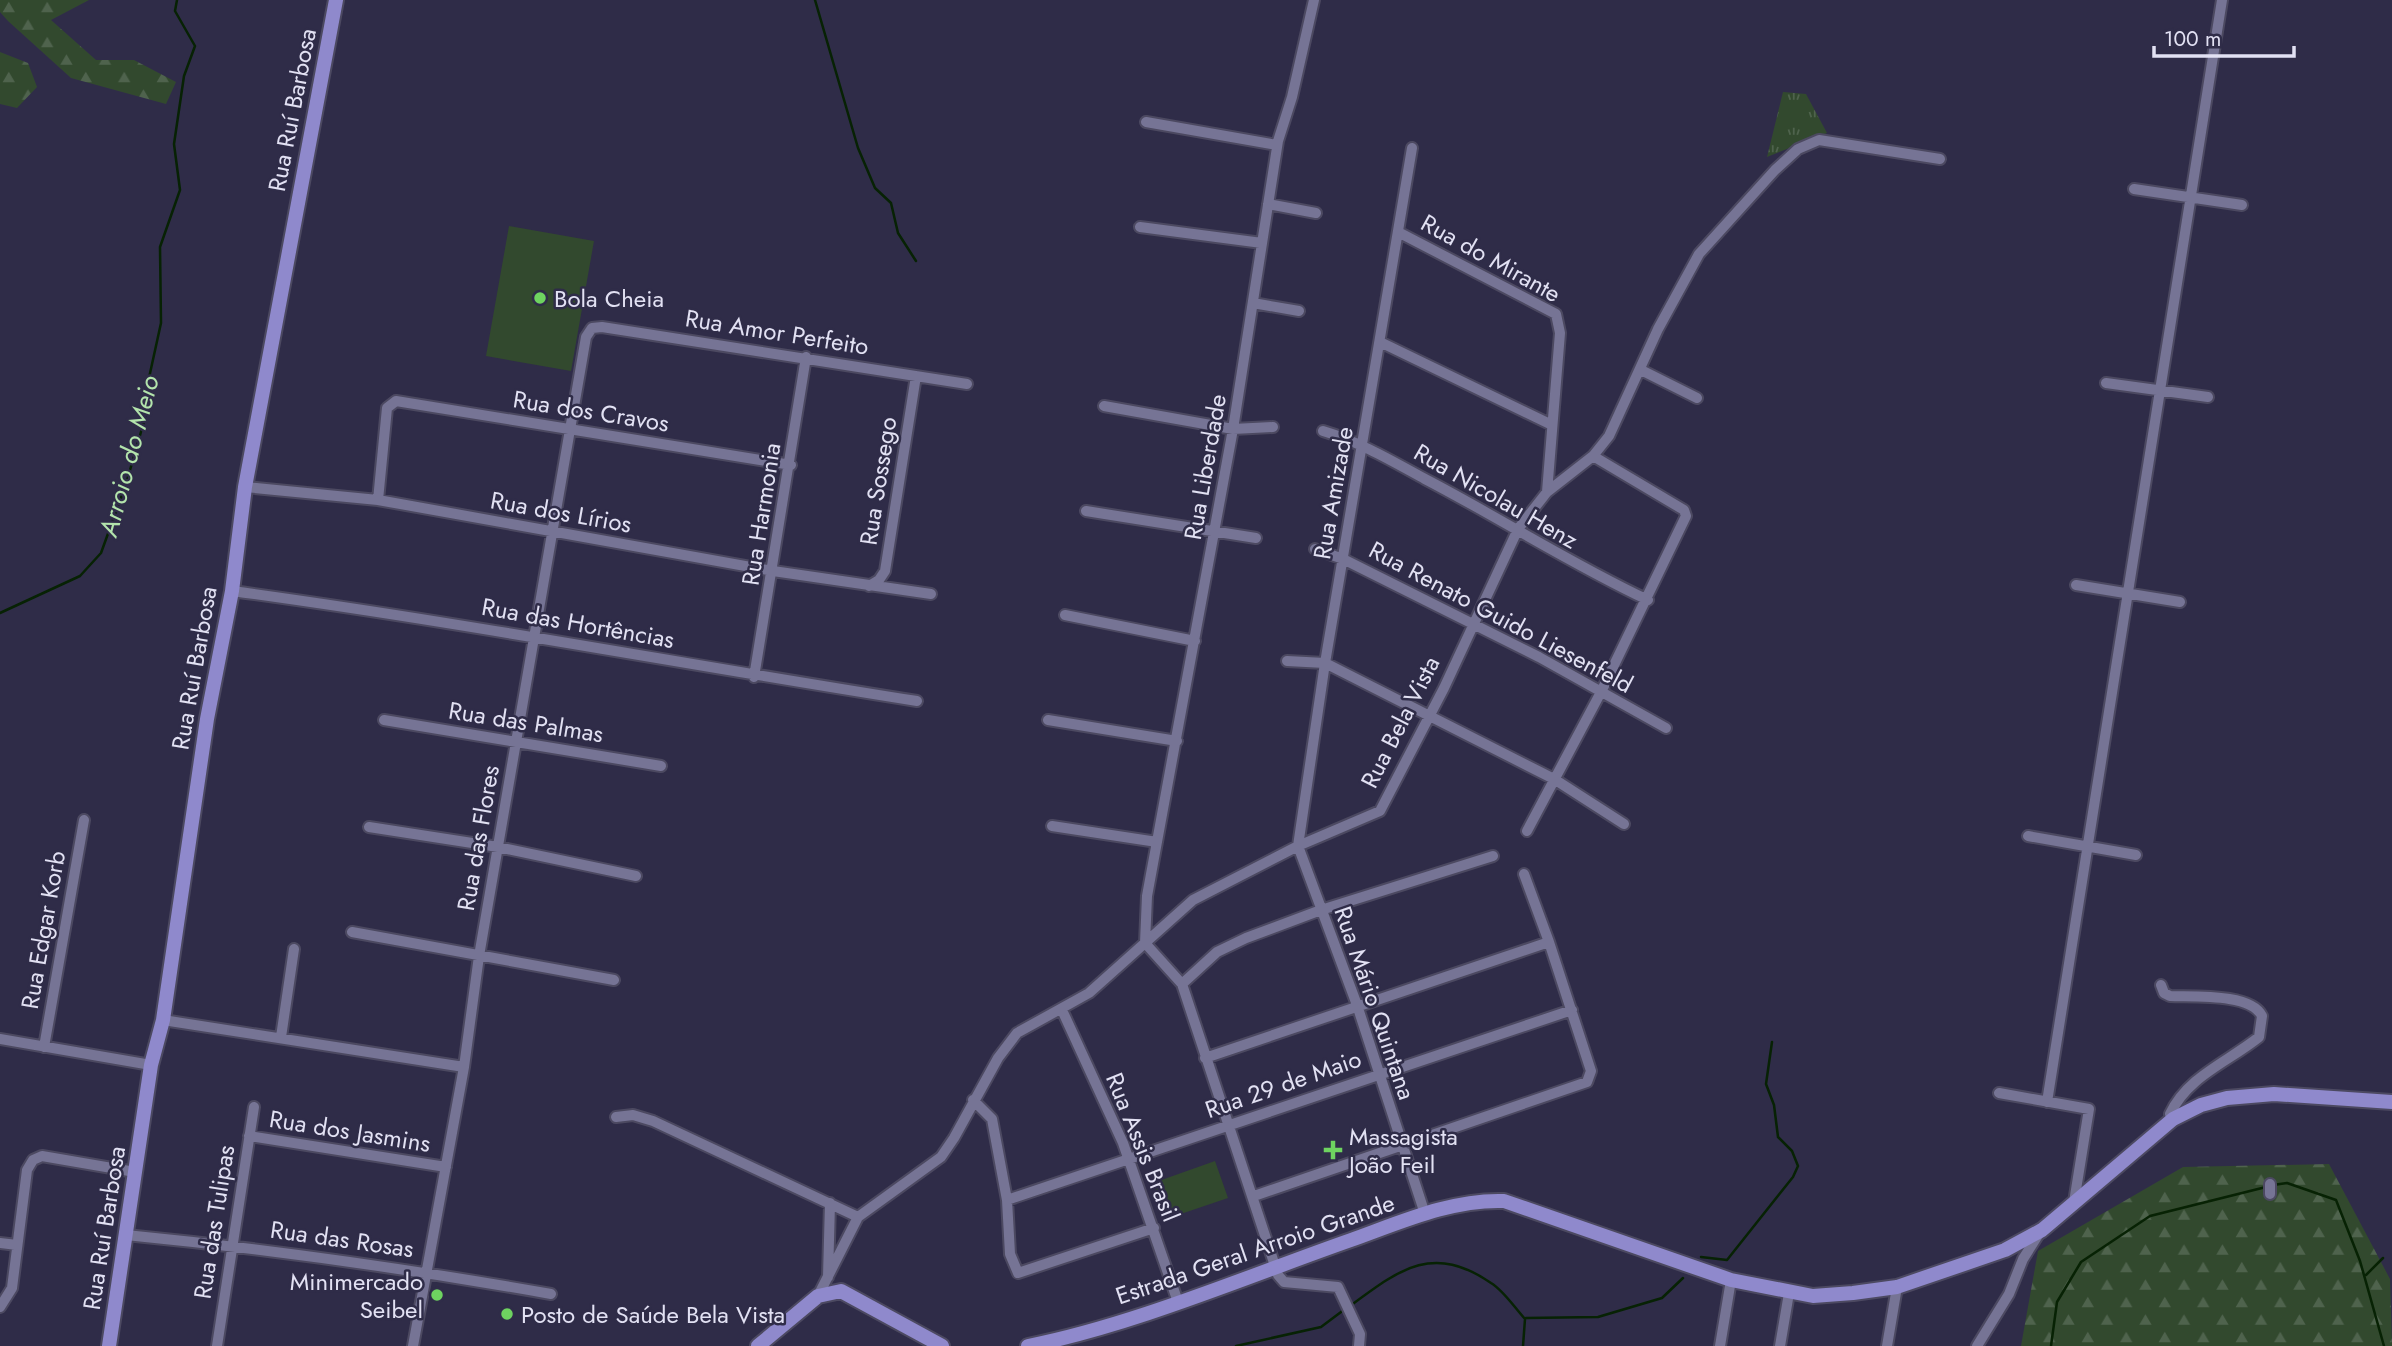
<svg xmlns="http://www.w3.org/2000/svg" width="2392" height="1346" font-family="Jost,sans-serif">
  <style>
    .grass { fill: url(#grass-tufts) }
    .forest { fill: url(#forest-firs) }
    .garden { fill: #32492e }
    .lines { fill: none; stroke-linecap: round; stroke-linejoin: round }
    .stream { stroke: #072204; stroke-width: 2.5 }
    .minor-casing { stroke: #4c4961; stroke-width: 14 }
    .major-casing { stroke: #4c4961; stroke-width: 18 }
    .minor { stroke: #767495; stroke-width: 10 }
    .major { stroke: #8f89cc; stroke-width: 14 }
    .poi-dot { fill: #6ed360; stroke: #2f2c48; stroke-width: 2.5 }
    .labels { text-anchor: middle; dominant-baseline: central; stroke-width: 5; stroke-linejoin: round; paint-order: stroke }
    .street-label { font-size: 24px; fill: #e2e1f3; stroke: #2f2c48 }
    .poi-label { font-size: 24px; fill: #e2e1f3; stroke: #2f2c48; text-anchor: start }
    .water-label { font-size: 26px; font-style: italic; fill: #b3e4ac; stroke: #2f2c48 }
  </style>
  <defs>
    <pattern id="grass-tufts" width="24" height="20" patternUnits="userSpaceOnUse" patternTransform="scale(1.75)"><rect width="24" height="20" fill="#32492e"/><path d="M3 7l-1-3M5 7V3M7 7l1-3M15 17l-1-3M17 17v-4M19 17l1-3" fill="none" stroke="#4f634d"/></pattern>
    <pattern id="forest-firs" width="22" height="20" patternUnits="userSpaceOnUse" patternTransform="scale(1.75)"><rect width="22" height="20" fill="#32492e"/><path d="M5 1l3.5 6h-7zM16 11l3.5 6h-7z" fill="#4f634d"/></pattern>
  </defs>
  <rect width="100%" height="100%" fill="#2f2c48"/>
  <!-- grass -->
  <path class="grass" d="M1783,92L1806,94L1827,133L1767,157Z"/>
  <!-- forest -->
  <path class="forest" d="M0,0H89L51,20L96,60H134L176,82L166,104L71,78L8,21L0,12Z
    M0,52L28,63L37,87L17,108L0,104Z
    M2329,1164L2390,1279L2392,1346H2021L2038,1251L2183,1167Z"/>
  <!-- garden -->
  <path class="garden" d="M509,226L594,241L571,371L486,356Z
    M1215,1161L1228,1198L1166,1219L1153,1183Z"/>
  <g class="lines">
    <!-- stream -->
    <path class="stream" d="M815,0L858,148L875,188L891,203L898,233L916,261
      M0,613L80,576L101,553L126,484L145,418L147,387L161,323L160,247L180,190L174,144L184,76L195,46L175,11L177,0
      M2273,1185L2287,1183L2336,1200L2360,1261L2384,1346
      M1701,1257L1727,1260L1793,1177L1798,1166L1792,1151L1778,1137L1774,1105L1766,1084L1772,1042
      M2366,1275L2383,1258
      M1350,1306C1400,1269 1433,1243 1491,1283C1504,1291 1514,1307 1525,1319L1523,1346
      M1526,1318L1598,1317L1662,1298L1683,1278
      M1236,1346L1321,1327L1345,1309
      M2051,1346L2057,1302L2081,1262L2150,1216L2266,1187"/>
    <!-- minor casing -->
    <g class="minor-casing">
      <path id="minor" d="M1314,0L1292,97L1278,141L1233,429L1147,896L1145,943L1182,984L1278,1275L1284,1282L1338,1287L1360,1334L1359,1346
        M1146,122L1277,145
        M1412,148L1325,663L1298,846L1357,1005L1425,1214
        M2134,189L2242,205
        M1268,204L1316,213
        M1140,227L1262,243
        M1398,232L1556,314L1560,333L1547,492
        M1253,303L1299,311
        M1380,342L1552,425
        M1641,370L1697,398
        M2106,383L2208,397
        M1104,406L1233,429L1273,427
        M1323,431C1360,442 1392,461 1425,479C1500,518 1571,564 1648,600
        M245,487L378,500L773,571L931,594
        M378,500L387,408L396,401L791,465
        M1086,511L1256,538
        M1315,549L1343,559L1539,657L1666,728
        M2076,585L2180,602
        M869,586L879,580L885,571L916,376
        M232,591C461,622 688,665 917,701
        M1065,615L1195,641
        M1287,661L1325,663L1554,779L1624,824
        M754,677L806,357
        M384,720L661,766
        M1048,720L1177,741
        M1052,826L1157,842
        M369,827L498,847L636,876
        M1527,831L1601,692L1686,516L1684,510L1593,456
        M2028,836L2136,855
        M352,932L614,980
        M1182,984L1217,952L1246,938L1321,910L1493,856
        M2161,985L2164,993L2170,996C2193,997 2251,993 2262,1016L2259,1037C2228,1062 2188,1076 2170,1114L2173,1119
        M1062,1010L1123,1143L1178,1302
        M163,1020L464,1067
        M281,1037L294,949
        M0,1039L151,1065
        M44,1047L84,820
        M1205,1058L1549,942
        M1999,1093L2089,1109L2074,1202
        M973,1100L992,1119L1007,1200L1010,1254L1018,1273L1154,1228
        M2047,1102L2222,0
        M616,1117L633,1115L653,1121L858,1217
        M249,1136L446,1167
        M2270,1184V1194
        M1254,1196L1587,1082L1591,1071L1549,942L1524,874
        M1007,1200L1572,1010
        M126,1235C269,1249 410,1269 551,1294
        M0,1243L17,1245
        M828,1277L830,1203
        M818,1296L858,1217L941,1157L954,1138L998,1058L1017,1033L1089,993L1193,900L1298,846L1380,811L1444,688L1518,529L1547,492L1593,456L1609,436L1658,329L1699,254L1775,170L1798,149L1819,140L1940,159
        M0,1307L12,1288L27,1170L33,1160L42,1156L135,1172
        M217,1346L254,1107
        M413,1346L464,1067L479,956L586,337L592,328L602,327L967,384
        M1720,1346L1731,1280
        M1780,1346L1789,1293
        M1887,1346L1897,1287
        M1977,1346L2009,1294L2023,1259L2040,1232"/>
    </g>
    <!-- major casing -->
    <g class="major-casing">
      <path id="major" d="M109,1346L151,1065L163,1020L207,719L232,591L245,487L336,0
        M758,1346L818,1296L841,1291L942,1346
        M1028,1346C1134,1325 1248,1276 1351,1240C1399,1223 1451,1199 1504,1201L1731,1280L1813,1296L1853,1293L1897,1287L2005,1250L2042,1230L2173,1119L2201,1105L2227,1098L2274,1094L2392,1102"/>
    </g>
    <!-- minor -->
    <use href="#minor" class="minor"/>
    <!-- major -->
    <use href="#major" class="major"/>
  </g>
  <!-- markers -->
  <g class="poi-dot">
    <circle cx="540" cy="298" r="7"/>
    <path d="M1329.5 1139.5h7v7h7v7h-7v7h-7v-7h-7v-7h7z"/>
    <circle cx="437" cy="1295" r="7"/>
    <circle cx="507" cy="1314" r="7"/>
  </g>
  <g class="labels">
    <!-- street labels -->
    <g class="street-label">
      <text transform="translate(292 110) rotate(-79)">Rua Ruí Barbosa</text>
      <text transform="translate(1491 258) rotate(29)">Rua do Mirante</text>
      <text transform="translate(777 332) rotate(9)">Rua Amor Perfeito</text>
      <text transform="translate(591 411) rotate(9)">Rua dos Cravos</text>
      <text transform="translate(1205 467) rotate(-80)">Rua Liberdade</text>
      <text transform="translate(878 481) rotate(-81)">Rua Sossego</text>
      <text transform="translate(1333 493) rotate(-80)">Rua Amizade</text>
      <text transform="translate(1496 496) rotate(30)">Rua Nicolau Henz</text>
      <text transform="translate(561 512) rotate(10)">Rua dos Lírios</text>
      <text transform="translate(761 514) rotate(-81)">Rua Harmonia</text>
      <text transform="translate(1501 617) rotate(28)">Rua Renato Guido Liesenfeld</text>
      <text transform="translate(578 623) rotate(10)">Rua das Hortências</text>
      <text transform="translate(194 668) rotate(-80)">Rua Ruí Barbosa</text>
      <text transform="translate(526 722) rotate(9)">Rua das Palmas</text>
      <text transform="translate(1400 722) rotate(-63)">Rua Bela Vista</text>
      <text transform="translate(478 838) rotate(-80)">Rua das Flores</text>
      <text transform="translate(43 930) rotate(-80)">Rua Edgar Korb</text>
      <text transform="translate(1375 1003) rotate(71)">Rua Mário Quintana</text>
      <text transform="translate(1283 1084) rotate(-19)">Rua 29 de Maio</text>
      <text transform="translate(350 1131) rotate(9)">Rua dos Jasmins</text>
      <text transform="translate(1143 1147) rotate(68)">Rua Assis Brasil</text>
      <text transform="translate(214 1222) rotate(-81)">Rua das Tulipas</text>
      <text transform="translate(104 1228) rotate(-81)">Rua Ruí Barbosa</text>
      <text transform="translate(342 1239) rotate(8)">Rua das Rosas</text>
      <text transform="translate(1255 1249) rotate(-19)">Estrada Geral Arroio Grande</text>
    </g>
    <!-- poi labels -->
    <g class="poi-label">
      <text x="554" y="298">Bola Cheia</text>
      <text x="1349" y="1136">Massagista<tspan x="1349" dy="28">João Feil</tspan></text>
      <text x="423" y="1281" text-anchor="end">Minimercado<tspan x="423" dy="28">Seibel</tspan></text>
      <text x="521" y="1314">Posto de Saúde Bela Vista</text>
    </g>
    <!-- water labels -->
    <g class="water-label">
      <text transform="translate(129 456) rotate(-75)">Arroio do Meio</text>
    </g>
  </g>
  <!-- scale -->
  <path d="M2154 46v10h140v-10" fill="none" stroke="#e2e1f3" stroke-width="3.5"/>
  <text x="2164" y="46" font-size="21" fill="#e2e1f3" stroke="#2f2c48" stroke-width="5" paint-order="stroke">100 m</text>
</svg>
